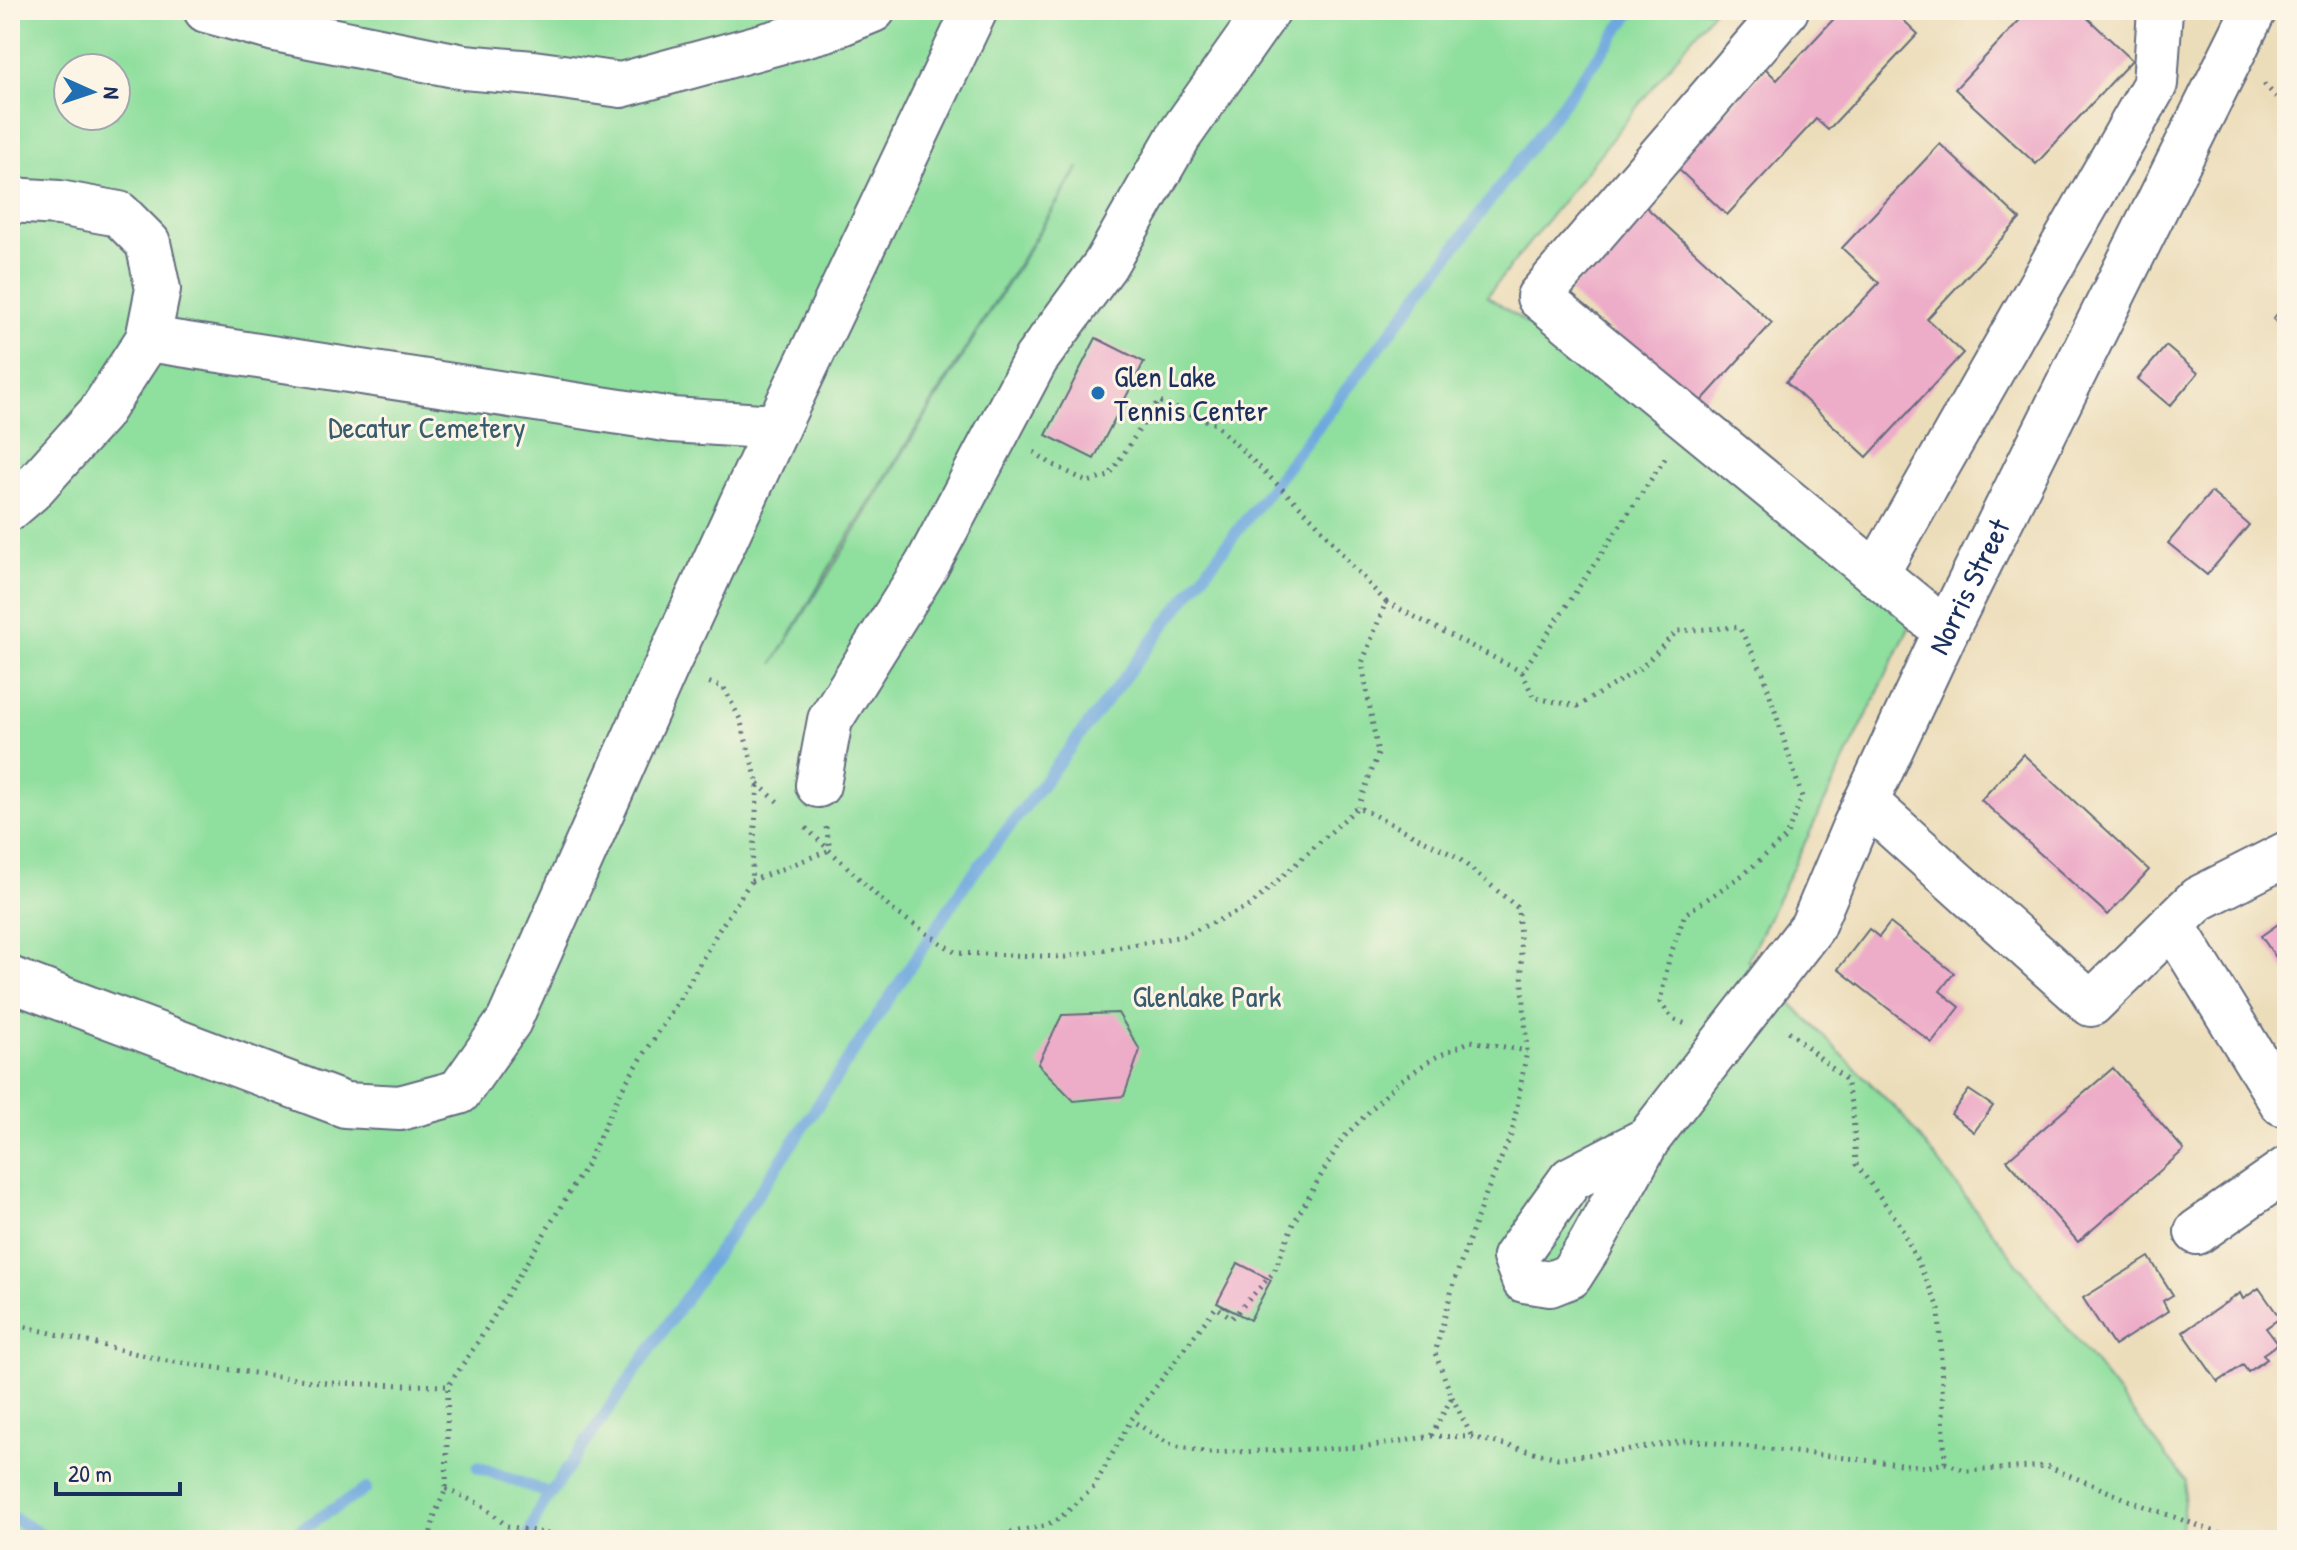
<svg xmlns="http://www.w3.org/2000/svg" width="2297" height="1550" font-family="'Patrick Hand',sans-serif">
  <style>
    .green { fill: #8fdf9e; stroke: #55877e; stroke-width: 2; fill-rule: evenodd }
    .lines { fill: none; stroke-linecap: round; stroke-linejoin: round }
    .stream { stroke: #6ea8de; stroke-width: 12 }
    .building { fill: #edacc8 }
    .minor-casing { stroke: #646c7e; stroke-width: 48 }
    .path { stroke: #646c7e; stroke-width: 5; stroke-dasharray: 2 6; stroke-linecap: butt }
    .minor { stroke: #fff; stroke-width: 44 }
    .poi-dot { fill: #1f6fb2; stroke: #fcf5e5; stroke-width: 3 }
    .labels { text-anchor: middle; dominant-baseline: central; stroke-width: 6; stroke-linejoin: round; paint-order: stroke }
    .poi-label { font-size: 30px; fill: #1b2f5e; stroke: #fcf5e5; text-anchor: start }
    .park-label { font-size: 30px; fill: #385b6e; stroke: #fcf5e5 }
    .street-label { font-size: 30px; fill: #1b2f5e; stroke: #fcf5e5 }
  </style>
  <rect width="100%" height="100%" fill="#fcf5e5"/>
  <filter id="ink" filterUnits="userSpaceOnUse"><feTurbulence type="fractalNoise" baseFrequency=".0125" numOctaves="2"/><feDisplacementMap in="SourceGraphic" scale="16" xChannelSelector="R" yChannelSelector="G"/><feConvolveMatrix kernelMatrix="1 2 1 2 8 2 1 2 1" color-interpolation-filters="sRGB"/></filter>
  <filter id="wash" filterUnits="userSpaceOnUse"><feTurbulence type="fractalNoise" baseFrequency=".006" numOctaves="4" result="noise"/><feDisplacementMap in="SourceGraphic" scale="32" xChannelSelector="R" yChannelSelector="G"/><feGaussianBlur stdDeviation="1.8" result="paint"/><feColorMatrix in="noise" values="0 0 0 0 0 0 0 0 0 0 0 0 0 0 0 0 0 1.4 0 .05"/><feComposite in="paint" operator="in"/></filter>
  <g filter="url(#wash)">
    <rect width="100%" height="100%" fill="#ecddba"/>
    <!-- green -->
    <path class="green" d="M10,10H1714L1487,296L1924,597L1748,960L1902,1115L2186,1481L2180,1540H10ZM68,68H116V116H68ZM1078,168H1079L773,664L832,563Z"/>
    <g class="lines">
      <!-- stream -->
      <path class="stream" d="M478,1467L551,1494
        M10,1516L50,1540
        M283,1540L366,1489
        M527,1540L539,1510L780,1162L966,883L1413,303L1633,10"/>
    </g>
    <g id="blocks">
      <!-- building -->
      <path class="building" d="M1842,10H1901L1897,14L1918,34L1828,130L1816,119L1727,215L1675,166L1766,69L1777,80Z
        M2029,10H2079L2132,60L2036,164L1955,89Z
        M1940,144L2020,219L1927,319L1963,353L1867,457L1786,382L1879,283L1842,248Z
        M1646,207L1772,323L1695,408L1569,292Z
        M2287,303V331L2273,319Z
        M1096,338L1144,362L1094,459L1046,435Z
        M2166,346L2198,373L2170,406L2138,379Z
        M2211,492L2249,525L2207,575L2168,543Z
        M2023,754L2149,870L2108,915L1981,800Z
        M2287,918V973L2261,936Z
        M1890,923L1954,973L1940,991L1960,1007L1932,1043L1838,969L1869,929L1879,937Z
        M1118,1013L1140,1050L1124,1096L1074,1101L1038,1064L1062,1015Z
        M2113,1068L2184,1150L2078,1242L2007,1160Z
        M1969,1090L1993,1106L1974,1132L1951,1114Z
        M2149,1257L2173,1295L2163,1301L2168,1311L2114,1346L2083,1298Z
        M1238,1263L1271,1280L1250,1320L1217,1303Z
        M2259,1288L2280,1318L2266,1328L2278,1344L2263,1354L2267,1359L2248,1372L2243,1365L2218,1382L2183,1332L2240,1293L2243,1299Z"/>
    </g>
  </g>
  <g filter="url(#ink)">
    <use href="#blocks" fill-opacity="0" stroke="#646c7e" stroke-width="2"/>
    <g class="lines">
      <!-- minor casing -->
      <g class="minor-casing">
        <g id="minor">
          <path d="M206,10L275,29L464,67L533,73L621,85L829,28L873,10"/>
          <path d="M1786,10L1539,297L1946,631"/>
          <path d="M10,200L59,203L119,214L148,243L158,289L148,339L100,413L30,491L10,508"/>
          <path d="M148,339L672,420L777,427"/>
          <path d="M1876,574L2155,84L2160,10"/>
          <path d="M818,785L830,720L927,565L1036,359L1105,265L1179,136L1268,10"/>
          <path d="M1866,802L2091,1004L2198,899L2287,854"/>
          <path d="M2172,924L2282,1103"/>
          <path d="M10,979L345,1105L400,1108L459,1092L509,1021L666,667L777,427L975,10"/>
          <path id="s1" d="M1648,1139L1571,1179L1515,1257L1524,1280L1550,1284L1570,1276L1590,1245L1648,1139L1812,927L1853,830L1946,631L2254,10"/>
          <path d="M2197,1232L2287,1169"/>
        </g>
      </g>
      <!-- path -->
      <path class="path" d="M2264,84L2287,108
        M1034,452L1050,463L1088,482L1109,476L1158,401L1215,424L1314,520L1354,568L1386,602L1362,663L1378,754L1358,807
        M1386,602L1522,672L1666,457
        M1522,672L1534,698L1578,706L1641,668L1677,631L1739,627L1763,673L1802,797L1786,837L1744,874L1685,914L1669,959L1660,1002L1673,1019L1686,1024
        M758,784L778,802
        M826,827L830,849
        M806,828L891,909L956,953L1065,957L1183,936L1250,906L1358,807L1457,857L1518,908L1527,1051L1512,1133L1483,1201L1454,1282L1435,1353L1452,1397L1431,1436L1368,1447L1208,1453L1169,1444L1131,1420
        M751,881L830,850
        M10,1323L167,1361L327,1383L448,1386
        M1452,1397L1472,1437
        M1431,1436L1472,1437L1558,1458L1623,1451L1689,1440L1926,1467L1945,1463L1939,1307L1899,1223L1856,1164L1853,1113L1846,1080L1785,1028
        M1945,1463L1967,1471L2047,1466L2138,1504L2227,1536L2287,1539
        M446,1489L480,1504L507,1526L580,1540
        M429,1540L435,1514L446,1489L448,1386L480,1339L588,1162L621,1090L679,1000L717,933L751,881L758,784L740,719L724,688L705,681
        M971,1540L1044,1526L1059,1519L1094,1487L1131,1420L1216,1307L1232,1318L1274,1272L1293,1224L1342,1139L1397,1083L1434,1058L1471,1041L1527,1051"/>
      <!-- minor -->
      <use href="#minor" class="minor"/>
    </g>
  </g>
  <!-- markers -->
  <circle class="poi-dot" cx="1098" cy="393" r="8"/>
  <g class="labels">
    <!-- poi labels -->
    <g class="poi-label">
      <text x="1114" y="376">Glen Lake<tspan x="1114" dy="34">Tennis Center</tspan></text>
    </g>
    <!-- park labels -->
    <g class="park-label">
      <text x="427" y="427">Decatur Cemetery</text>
      <text x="1207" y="996">Glenlake Park</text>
    </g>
    <!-- street labels -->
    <g class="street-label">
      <text stroke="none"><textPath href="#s1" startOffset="1056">Norris Street</textPath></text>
    </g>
  </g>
  <!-- margin -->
  <rect width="2297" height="1550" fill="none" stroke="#fcf5e5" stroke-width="40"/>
  <!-- north arrow -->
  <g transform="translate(92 92) rotate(93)"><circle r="38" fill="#fcf5e5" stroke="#a2a6af" stroke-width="2"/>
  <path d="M0-6L14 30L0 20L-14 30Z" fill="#1f6fb2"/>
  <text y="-12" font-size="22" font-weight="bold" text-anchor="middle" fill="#1b2f5e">N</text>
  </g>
  <!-- scale -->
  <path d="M56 1482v12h124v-12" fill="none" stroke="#1b2f5e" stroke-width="4"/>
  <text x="68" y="1482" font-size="24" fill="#1b2f5e" stroke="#fcf5e5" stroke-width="6" paint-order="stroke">20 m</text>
</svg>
